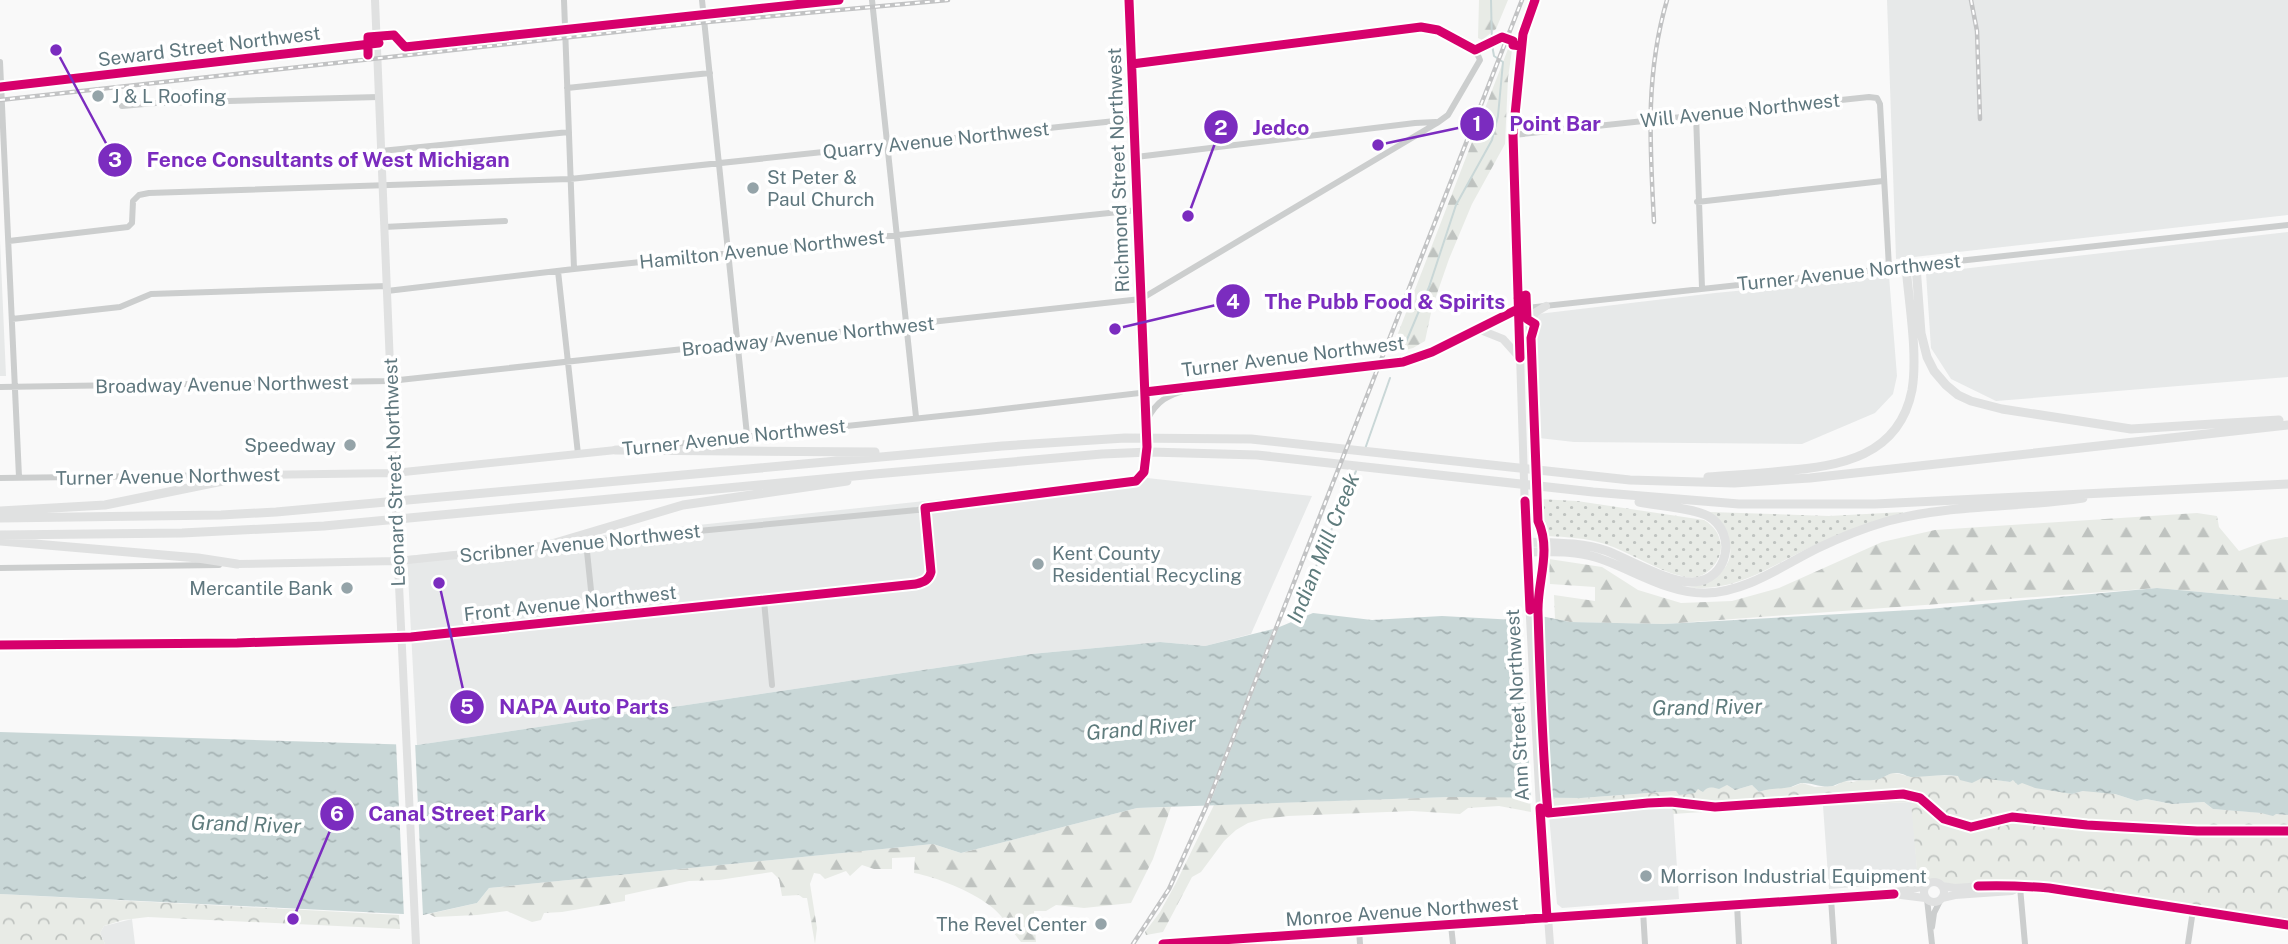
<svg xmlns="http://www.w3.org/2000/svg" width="2288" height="944" font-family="'Public Sans',sans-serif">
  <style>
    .built { fill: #e7e9e9 }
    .grass { fill: url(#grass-dots) }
    .forest { fill: url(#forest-firs) }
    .park { fill: url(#park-crowns) }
    .water { fill: url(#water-ripples) }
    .pier { fill: #f9f9f9 }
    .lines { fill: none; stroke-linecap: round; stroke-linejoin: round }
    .stream { stroke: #c9d7d7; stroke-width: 2 }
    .minor { stroke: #cccece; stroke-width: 6 }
    .major { stroke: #e0e1e1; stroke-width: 8 }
    .highway { stroke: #e0e1e1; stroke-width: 9 }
    .rail-casing { stroke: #c2c3c4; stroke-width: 4.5 }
    .rail { stroke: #fff; stroke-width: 2; stroke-dasharray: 5; stroke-linecap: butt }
    .cycleway-casing { stroke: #fff; stroke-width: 13 }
    .cycleway { stroke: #d6006c; stroke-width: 9 }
    .poi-dot { fill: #95a4a9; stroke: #fff; stroke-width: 2.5 }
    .labels { text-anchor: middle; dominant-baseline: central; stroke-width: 7; stroke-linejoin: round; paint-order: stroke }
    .street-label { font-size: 19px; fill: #5f777e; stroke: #fff }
    .poi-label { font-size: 19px; fill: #5f777e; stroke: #fff; text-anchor: start }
    .water-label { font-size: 21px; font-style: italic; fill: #5f7c7d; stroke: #fff }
    .leader { fill: none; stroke: #7b2cbf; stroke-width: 2.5 }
    .callout-dot { fill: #7b2cbf; stroke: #fff; stroke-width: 2.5 }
    .mark-label { font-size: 21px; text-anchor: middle; font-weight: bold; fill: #fff }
    .callout-label { font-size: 21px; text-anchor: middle; font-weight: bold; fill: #7b2cbf; stroke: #fff; stroke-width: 7; stroke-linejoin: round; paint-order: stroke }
  </style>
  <defs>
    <pattern id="grass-dots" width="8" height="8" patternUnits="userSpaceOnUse" patternTransform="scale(1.75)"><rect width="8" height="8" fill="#e8ebe6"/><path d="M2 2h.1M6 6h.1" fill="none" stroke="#bfc3c0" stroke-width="1.8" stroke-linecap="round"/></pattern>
    <pattern id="forest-firs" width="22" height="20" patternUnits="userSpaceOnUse" patternTransform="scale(1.75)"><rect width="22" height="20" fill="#e8ebe6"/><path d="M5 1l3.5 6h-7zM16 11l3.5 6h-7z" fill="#bfc3c0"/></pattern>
    <pattern id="park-crowns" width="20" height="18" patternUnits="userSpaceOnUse" patternTransform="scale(1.75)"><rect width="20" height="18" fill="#e8ebe6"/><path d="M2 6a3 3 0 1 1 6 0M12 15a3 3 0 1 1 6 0" fill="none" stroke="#bfc3c0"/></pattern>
    <pattern id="water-ripples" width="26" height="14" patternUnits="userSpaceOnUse" patternTransform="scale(1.75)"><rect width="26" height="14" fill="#c9d7d7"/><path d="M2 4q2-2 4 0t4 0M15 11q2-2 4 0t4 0" fill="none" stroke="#a6b3b4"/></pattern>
  </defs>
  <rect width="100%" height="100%" fill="#f9f9f9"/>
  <!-- built -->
  <path class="built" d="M1887,0H2288V215L1896,259Z
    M2288,232V377L1996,401L1951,379L1931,348L1926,273Z
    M0,240L6,376H0Z
    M1889,276L1897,376L1893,394L1875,413L1802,444L1574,442L1530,437L1527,345L1529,328L1538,314L1715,293Z
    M1129,476L1312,496L1251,634L1205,646L1160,642L1031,654L417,745L407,556L991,494Z
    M1912,802L1918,882L1829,889L1823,806Z
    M1673,806L1679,899L1562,908L1557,904L1549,815Z
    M132,919L135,944H105L100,933L104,926Z"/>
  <!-- grass -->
  <path class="grass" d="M1539,499L1577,501L1704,520C1714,526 1720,534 1721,546C1721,564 1704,581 1686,577C1661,573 1630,552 1605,544C1586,538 1567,537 1547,536L1539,522Z
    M1710,512L1829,516L1903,512V514C1878,523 1852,530 1827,540C1780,558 1741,594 1687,587C1709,587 1739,566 1728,541C1724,531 1716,521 1710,512Z"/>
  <!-- forest -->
  <path class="forest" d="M1479,0H1508L1496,29L1482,40L1478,38Z
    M1508,49L1512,50L1508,78L1505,144L1472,204L1449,259L1432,308L1425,341L1413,348L1390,354Z
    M2197,513L2217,516L2219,527L2239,551L2269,540L2288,537V600L2157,588L1665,624L1570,622L1555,619L1554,595L1595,601V587L1550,584L1549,559L1602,567L1638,590L1681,603L1732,601L1779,588L1882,542L1935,530Z
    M1450,797H1530L1531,812L1499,806L1468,808L1460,814L1412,811L1288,816L1263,819L1248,823L1236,830L1224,841L1201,872L1192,877L1163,932L1146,935L1145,932L1160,912L1176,883L1214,805Z
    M1171,807L1153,859L1131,903L1084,908L1056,905L1046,911H1034L1036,942H1021C1011,930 1002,914 989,905C971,891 936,877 914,873L915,857L892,858V869H874L862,865L850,876L846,871L825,879L820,874L814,873L810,884L817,928L815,944L807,898H803L799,895L782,896L779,879L772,872L719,880L689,881L625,895V901L562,912L544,913L541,920L532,922L507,911L477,915L435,917L429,914L477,903L489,888L933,844L961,853L1137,808Z"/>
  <!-- park -->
  <path class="park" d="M1892,773C1901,773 1906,777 1914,777C1917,777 1921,775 1925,775C1953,776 1981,776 2009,782L2013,780L2072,794L2083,791H2098L2115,794L2137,801L2146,799L2172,804L2204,802L2213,809L2288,815V921L2020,881L1953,885L1935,880L1921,884L1918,882L1911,802L1823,806V804L1673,814L1672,806L1549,815L1548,798H1581L1676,791L1680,793H1694L1698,789L1727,785L1735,790L1752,785L1759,792L1769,788L1792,787L1802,783L1815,787L1835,786L1844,781L1853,782L1867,778L1875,780Z
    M0,894L399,915L400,929L148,917L123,920L104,926L100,933L105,944H0Z"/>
  <!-- water -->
  <path class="water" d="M2157,588L2288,600V815L2276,814L2273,816L2261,813L2213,809L2204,802L2172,804L2146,799L2137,801L2115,794L2083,791L2072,794L2035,788L2022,783L2018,785L2013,780L2010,782L1982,778L1972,783L1960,780L1958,776C1943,774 1929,776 1915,777C1907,778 1903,772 1895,773C1888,773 1881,780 1874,780C1866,781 1851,779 1843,782C1839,783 1836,785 1833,786C1821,788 1810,782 1801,783C1797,784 1794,786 1791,787C1780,789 1770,788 1759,792L1752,785L1735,790L1727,785L1719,789C1713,787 1707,786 1703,792L1698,789L1695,793L1679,795L1676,791L1581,798L1450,797L1137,808L961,853L933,844L489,888L477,903L423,915L0,894V732L417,745L1031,654L1160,642L1205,646L1277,628L1313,613L1372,620L1442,616L1516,620L1541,616L1570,622L1664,624L1929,609Z"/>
  <!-- pier -->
  <path class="pier" d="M1521,616H1539L1548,801H1531Z
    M1280,623L1208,808L1205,806L1275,625Z
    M415,741L423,916L404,917L396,742Z"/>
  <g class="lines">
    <!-- stream -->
    <path class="stream" d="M1406,342L1429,287L1456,205L1492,140L1498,116L1503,62L1494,56L1492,45L1491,0
      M1365,449L1390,378
      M1292,624L1356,471"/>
    <!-- minor -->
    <path class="minor" d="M564,0L574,269
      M702,0L747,435
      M872,0L916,417
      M0,62L19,477
      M0,87L377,43
      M567,88L710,73
      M122,106L156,103L379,97
      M1696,114L1702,288
      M1513,135L1869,97L1877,98L1880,104L1889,268
      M381,151L569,132
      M1136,157L1415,123L1436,122
      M1697,202L1883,181
      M384,227L505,221
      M9,241L128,227L132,223L133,201L139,195L149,193L570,179L1134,119
      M558,271L578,454
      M387,291L574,269L1138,210
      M12,319L120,307L151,294L387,286
      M0,387L390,381L1141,299L1437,123L1448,115L1480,60C1476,46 1442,30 1427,27L1132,64
      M1147,420C1157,400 1168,395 1189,389
      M649,447L978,412L1403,362L1432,352L1518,309L2288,225
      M0,478L236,475
      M586,542L594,619
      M562,544L917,510L1130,482C1147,478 1146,462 1147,447L1129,0
      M0,568L219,565
      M764,601L772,685
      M0,645L237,643L411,637L916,584C924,582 929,580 931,572L925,508
      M2020,887L2025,944
      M1831,898L1834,944
      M1927,899L1932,944
      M1737,904L1739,944
      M1643,911L1645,944
      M1451,925L1453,944
      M1932,927L1934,913L1940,901
      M1359,930L1360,944
      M2188,944L2193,910"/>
    <!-- major -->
    <path class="major" d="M375,0L399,585L416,944
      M1535,0L1523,34L1513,135L1526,542L1540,808L1550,944
      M1478,329L1503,339L1520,358
      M1519,338L1536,312L1546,306
      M252,475L394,473L616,450
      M237,564L398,561L545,546
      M1924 892a10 10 0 1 1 20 0a10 10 0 1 1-20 0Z
      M1942,886L1955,888L2012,884L2020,887L2049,888L2288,925
      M1901,895L1925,898
      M1942,898L1955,895L2012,891L2020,887
      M1163,944L1882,895L1926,886"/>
    <!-- highway -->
    <path class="highway" d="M1916,266L1921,333L1927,357L1934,371L1946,385L1958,395L1971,401L2002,409L2131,429L2279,420
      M616,450L875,452
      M1708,477C1733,475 1758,474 1783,471C1840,466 1899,457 1912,390C1918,354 1909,303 1906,267
      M0,511L105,505L252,475
      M0,518L221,515L276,512L1002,446L1125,438L1251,439L1630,480L1734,483L1810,478L2288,425
      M0,535L182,533L324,526L875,474L1102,454L1150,452L1257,455L1593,492L1739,504H1875L2288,484
      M0,541L198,558L237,564
      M1526,542C1553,543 1581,542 1607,551C1630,560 1669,583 1693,582C1728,581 1738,533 1708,516C1693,508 1658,506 1639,502
      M545,546L683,505L847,481
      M1527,552C1550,552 1573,550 1595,557C1631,568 1667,594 1706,593C1747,592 1783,565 1818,548C1841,537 1864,528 1888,521C1950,504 2018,508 2083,498"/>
    <!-- rail casing -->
    <g class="rail-casing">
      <path id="rail" d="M1971,0L1977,31L1980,119
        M0,100L697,23L948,0
        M1654,222C1650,145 1645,75 1667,0
        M1133,944L1169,889L1206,807L1522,0"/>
    </g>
    <!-- rail -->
    <use href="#rail" class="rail"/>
    <!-- cycleway casing -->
    <g class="cycleway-casing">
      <path id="cycleway" d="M368,55V37L394,35L405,47L839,0
        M1132,64L1421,27L1438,30L1475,50L1502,37L1513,41V45L1521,46
        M0,87L379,43
        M1518,298L1526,295L1527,319L1535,324L1531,338L1538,521C1552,551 1537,582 1538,612C1540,679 1542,747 1548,813L1648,803L1671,802L1715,807L1903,794L1920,798L1944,819L1971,827L2012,817L2087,825L2197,831H2288
        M1520,358L1513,135L1523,34L1535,0
        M1145,392L1403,362L1432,352L1518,309
        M1525,501L1530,610
        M0,645L237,643L411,637L916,584C924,582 929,580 931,572L925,508L1136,481L1144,472L1147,447L1129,0
        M1540,808L1547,918
        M1978,886C2002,885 2025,886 2049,888L2288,925
        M1163,944L1894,894"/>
    </g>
    <!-- cycleway -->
    <use href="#cycleway" class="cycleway"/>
  </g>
  <!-- markers -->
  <g class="poi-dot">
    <circle cx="98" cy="96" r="7"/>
    <circle cx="753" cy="188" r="7"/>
    <circle cx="350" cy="445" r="7"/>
    <circle cx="1038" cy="564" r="7"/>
    <circle cx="347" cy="588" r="7"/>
    <circle cx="1646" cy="876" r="7"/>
    <circle cx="1101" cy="924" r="7"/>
  </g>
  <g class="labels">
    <!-- street labels -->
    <g class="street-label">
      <text transform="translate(209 46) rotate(-7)">Seward Street Northwest</text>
      <text transform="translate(1740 110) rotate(-6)">Will Avenue Northwest</text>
      <text transform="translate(936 140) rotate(-6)">Quarry Avenue Northwest</text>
      <text transform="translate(1118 170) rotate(-92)">Richmond Street Northwest</text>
      <text transform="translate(762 249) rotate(-6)">Hamilton Avenue Northwest</text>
      <text transform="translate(1849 272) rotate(-6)">Turner Avenue Northwest</text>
      <text transform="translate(808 336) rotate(-6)">Broadway Avenue Northwest</text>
      <text transform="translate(1293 356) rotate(-7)">Turner Avenue Northwest</text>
      <text transform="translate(222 384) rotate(-1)">Broadway Avenue Northwest</text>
      <text transform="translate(734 437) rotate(-6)">Turner Avenue Northwest</text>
      <text transform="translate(394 472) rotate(-92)">Leonard Street Northwest</text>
      <text transform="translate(168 476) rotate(-1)">Turner Avenue Northwest</text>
      <text transform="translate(580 543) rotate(-6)">Scribner Avenue Northwest</text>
      <text transform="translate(570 603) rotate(-6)">Front Avenue Northwest</text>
      <text transform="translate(1517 705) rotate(-93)">Ann Street Northwest</text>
      <text transform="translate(1402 911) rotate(-4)">Monroe Avenue Northwest</text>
    </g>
    <!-- poi labels -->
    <g class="poi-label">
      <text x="112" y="96">J &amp; L Roofing</text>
      <text x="767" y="177">St Peter &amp;<tspan x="767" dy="22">Paul Church</tspan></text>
      <text x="336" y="445" text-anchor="end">Speedway</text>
      <text x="1052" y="553">Kent County<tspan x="1052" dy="22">Residential Recycling</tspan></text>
      <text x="333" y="588" text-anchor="end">Mercantile Bank</text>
      <text x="1660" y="876">Morrison Industrial Equipment</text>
      <text x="1087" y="924" text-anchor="end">The Revel Center</text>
    </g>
    <!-- water labels -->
    <g class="water-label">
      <text transform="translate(1323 548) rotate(-68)">Indian Mill Creek</text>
      <text transform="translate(1707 707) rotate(-1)">Grand River</text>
      <text transform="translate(1141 728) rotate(-5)">Grand River</text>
      <text transform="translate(246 824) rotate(2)">Grand River</text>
    </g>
  </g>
  <!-- callouts -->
  <path class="leader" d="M1378 145L1477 124M1188 216L1221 127M56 50L115 160M1115 329L1233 301M439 583L467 707M293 919L337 814"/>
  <g class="callout-dot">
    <circle cx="1378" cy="145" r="7"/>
    <circle cx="1188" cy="216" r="7"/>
    <circle cx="56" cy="50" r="7"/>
    <circle cx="1115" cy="329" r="7"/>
    <circle cx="439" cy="583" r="7"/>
    <circle cx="293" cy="919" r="7"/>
    <circle cx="1477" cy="124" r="18"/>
    <circle cx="1221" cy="127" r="18"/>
    <circle cx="115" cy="160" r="18"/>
    <circle cx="1233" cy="301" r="18"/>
    <circle cx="467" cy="707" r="18"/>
    <circle cx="337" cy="814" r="18"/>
  </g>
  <g class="mark-label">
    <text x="1477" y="131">1</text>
    <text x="1221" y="135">2</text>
    <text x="115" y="167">3</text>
    <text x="1233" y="309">4</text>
    <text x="467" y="714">5</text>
    <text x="337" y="821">6</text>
  </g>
  <g class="callout-label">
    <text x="1555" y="131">Point Bar</text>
    <text x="1281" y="135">Jedco</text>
    <text x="328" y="167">Fence Consultants of West Michigan</text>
    <text x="1385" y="309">The Pubb Food &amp; Spirits</text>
    <text x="584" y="714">NAPA Auto Parts</text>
    <text x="457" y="821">Canal Street Park</text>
  </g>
</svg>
